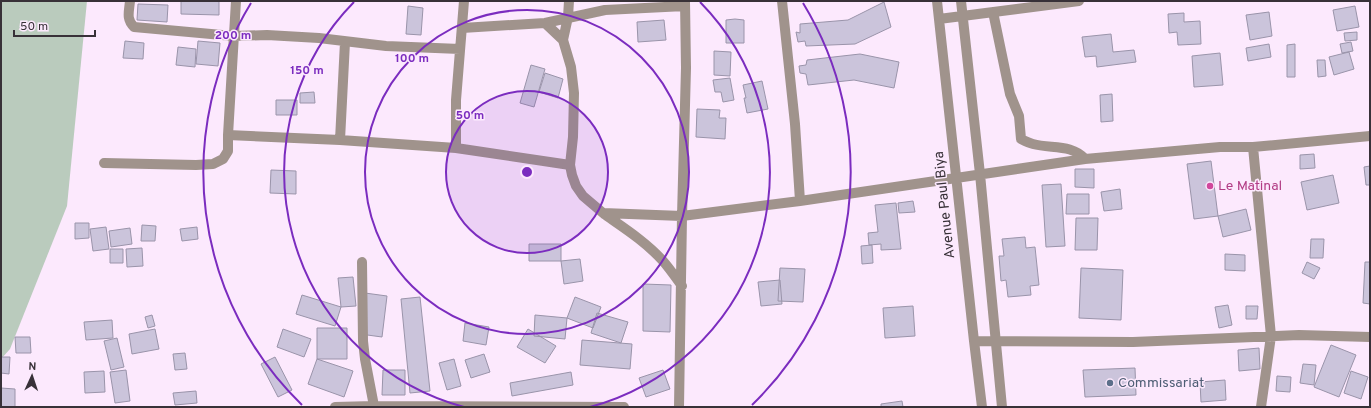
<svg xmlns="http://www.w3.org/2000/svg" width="1371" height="408" font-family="Overpass,sans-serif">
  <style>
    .green { fill: #bacbbd }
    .building { fill: #cbc4db; stroke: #9a94aa }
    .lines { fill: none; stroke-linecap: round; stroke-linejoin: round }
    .minor { stroke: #a0938c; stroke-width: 10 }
    .ring { fill: none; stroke: #7b2cbf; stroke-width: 2 }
    .hotel-dot { fill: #d1479c; stroke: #fce9fd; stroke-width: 1.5 }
    .service-dot { fill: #5c6f8a; stroke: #fce9fd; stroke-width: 1.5 }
    .labels { text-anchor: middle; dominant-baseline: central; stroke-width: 3; stroke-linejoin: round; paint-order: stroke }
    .hotel-label { font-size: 14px; fill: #b23c85; stroke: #fce9fd; text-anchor: start }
    .street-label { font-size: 14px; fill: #383138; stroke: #fce9fd }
    .service-label { font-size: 14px; fill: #4e5e75; stroke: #fce9fd; text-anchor: start }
    .centre { fill: #7b2cbf; stroke: #fce9fd; stroke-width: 2 }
    .ring-label { font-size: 12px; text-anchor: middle; font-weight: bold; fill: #7b2cbf; stroke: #fce9fd; stroke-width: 3; stroke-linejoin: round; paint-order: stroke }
  </style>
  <rect width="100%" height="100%" fill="#fce9fd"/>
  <!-- green -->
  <path class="green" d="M1,1H87L67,206L10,349L1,359Z"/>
  <!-- building -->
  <path class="building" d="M181,1H219V15L181,14Z
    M884,2L891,27L855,44L806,46L805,41L798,42L796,32L800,33V24L848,20Z
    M138,4L168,5L167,22L137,20Z
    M408,6L423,8L421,35L406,34Z
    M1355,6L1359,27L1337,31L1333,10Z
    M1269,12L1272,36L1250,40L1246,15Z
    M1184,13V22L1200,21L1201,44L1178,45L1177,32L1169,33L1168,14Z
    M735,19L744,20V43H726V20Z
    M664,20L666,40L638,42L637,22Z
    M1357,32V40L1345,41L1344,33Z
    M1111,34L1113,52L1134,50L1136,62L1097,67L1096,56L1085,57L1082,37Z
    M125,41L144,43L143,59L123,58Z
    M198,41L220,43L218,66L196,64Z
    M1351,42L1353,51L1342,53L1340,44Z
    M1269,44L1271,57L1248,61L1246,48Z
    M1295,44V77H1287V45Z
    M178,47L196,49L195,67L176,65Z
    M714,51L731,52L730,76L714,75Z
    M1349,52L1354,69L1334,75L1329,57Z
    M1220,53L1223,85L1194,87L1192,56Z
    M860,54L899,62L894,88L854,80L808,85L806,74L800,73L799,66L806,65L807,60Z
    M1317,60H1325L1326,76L1318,77Z
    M531,65L545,69L534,107L520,103Z
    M545,73L563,79L558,98L539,92Z
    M730,78L734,100L723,102L721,92H715L713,80Z
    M762,81L768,109L747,113L744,98H746L743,85Z
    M314,92L315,103H300V93Z
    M1112,94L1113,121L1101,122L1100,95Z
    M276,100H297V115H276Z
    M697,109L720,110L719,118H726L725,139L696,137Z
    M1314,154L1315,168L1300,169V155Z
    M1211,161L1218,216L1194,219L1187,164Z
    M1370,166V185H1366L1364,167Z
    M1075,169H1094V188L1075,187Z
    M271,170L296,171V194L270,193Z
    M1333,175L1339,203L1307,210L1301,182Z
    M1061,184L1065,246L1046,247L1042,185Z
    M1120,189L1122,209L1104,211L1101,192Z
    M1067,194H1089V214H1066Z
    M913,201L915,212L899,213L898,203Z
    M896,203L901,249L881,250V244L869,245L868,233L878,232L875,205Z
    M1246,209L1251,230L1223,237L1218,216Z
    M1076,218H1098L1097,250H1075Z
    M75,223H89V238L75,239Z
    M142,225L156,226L155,241H141Z
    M106,227L109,249L93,251L90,229Z
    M197,227L198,239L182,241L180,229Z
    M130,228L132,244L111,247L109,231Z
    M1025,237L1026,248L1035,247L1039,285L1030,286L1031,295L1008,297L1006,280L1001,281L999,256H1004L1002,239Z
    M1311,239H1324L1323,258H1310Z
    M529,244H561V261H529Z
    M872,245L873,263L862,264L861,246Z
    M142,248L143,266L127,267L126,249Z
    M110,249H123V263H110Z
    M1225,254L1245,255V271L1225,270Z
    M580,259L583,281L564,284L561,261Z
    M1307,262L1320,268L1314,279L1302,273Z
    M1365,262H1370V304L1363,303Z
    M780,268L805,269L803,302L778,301Z
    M1081,268L1123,270L1121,320L1079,318Z
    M353,277L356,306L341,307L338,278Z
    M780,280L782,304L761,306L758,282Z
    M643,284L671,285L670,332L643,331Z
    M365,293L387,296L382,337L360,334Z
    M302,295L341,307L335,326L296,314Z
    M420,297L430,391L410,393L401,299Z
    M575,297L601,307L593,328L567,318Z
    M1228,305L1232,325L1219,328L1215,307Z
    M913,306L915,336L885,338L883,308Z
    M1246,306H1258L1257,319H1246Z
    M597,313L628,322L621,343L591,333Z
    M152,315L155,326L148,328L145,317Z
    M535,315L567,318L565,339L534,336Z
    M112,320L113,338L86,340L84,322Z
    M465,323L489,327L486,345L463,341Z
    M317,328H347V359H317Z
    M155,329L159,349L132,354L129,334Z
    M283,329L311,339L304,357L277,347Z
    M528,329L556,346L545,363L517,347Z
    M15,337H30L31,353H16Z
    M117,338L124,367L111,370L104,341Z
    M582,340L632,344L630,369L580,365Z
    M1331,345L1356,355L1339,397L1314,387Z
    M1259,348L1260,369L1239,371L1238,350Z
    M185,353L187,369L175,370L173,354Z
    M484,354L490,372L471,378L465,360Z
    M1,357H10L9,374L1,373Z
    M275,357L292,390L278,397L261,364Z
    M317,359L353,371L344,397L308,384Z
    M454,359L461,386L447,390L439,363Z
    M1303,364L1316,365L1314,385L1300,383Z
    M1135,368L1136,395L1085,397L1083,370Z
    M126,370L130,401L115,403L110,372Z
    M383,370H405V395H382Z
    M663,370L670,389L646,397L639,378Z
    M104,371L105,392L85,393L84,372Z
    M1351,371L1368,377L1361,399L1344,393Z
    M571,372L573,385L512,396L510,383Z
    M1277,376L1291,377L1290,392L1276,391Z
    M1225,380L1226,400L1201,402L1200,382Z
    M1,388L15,389V407H1Z
    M196,391L197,403L175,405L173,393Z
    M902,401L903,407H881V404Z"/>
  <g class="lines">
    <!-- minor -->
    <path class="minor" d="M130,1C129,12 126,19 134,27L233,36L267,35L319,38L386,46L460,49
      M236,1L228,135L340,140L456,148L570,165L572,175L576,186L583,196L603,213L682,216L679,407
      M685,1L686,68L682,216L800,201L1085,159L1220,147H1253L1370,136
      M782,1L795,124L800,201
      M937,1L974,341L982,407
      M961,1L980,174L1002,407
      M993,12L1010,94L1019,116L1021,139C1025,141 1029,143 1033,144C1051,149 1072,144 1085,159
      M939,19L1079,1
      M545,23L563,40L571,67L574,93L573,137L570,165
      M462,28L545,23L605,10L685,6
      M563,40L568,17L569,1
      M340,140L345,42
      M1253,147L1271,336L1261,407
      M456,148V100L464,1
      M104,163L196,165L213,164L223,159L228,151V135
      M604,214C624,228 646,242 663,261C670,269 676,278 682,286
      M362,262L363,341L365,359L374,406
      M974,341L1133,342L1299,335L1370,337
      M335,407L374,406L624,407"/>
  </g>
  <!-- distance rings -->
  <circle cx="527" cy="172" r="81" fill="#7b2cbf" fill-opacity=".12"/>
  <g class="ring">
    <circle cx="527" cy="172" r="81"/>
    <circle cx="527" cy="172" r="162"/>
    <path d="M464 407A243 243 0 0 1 354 2M700 2A243 243 0 0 1 590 407"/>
    <path d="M302 405A324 324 0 0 1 251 3M803 3A324 324 0 0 1 752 405"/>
  </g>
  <!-- markers -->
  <circle class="hotel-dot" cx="1210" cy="186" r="4"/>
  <circle class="service-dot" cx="1110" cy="383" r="4"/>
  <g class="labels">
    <!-- hotel labels -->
    <g class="hotel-label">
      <text x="1218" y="186">Le Matinal</text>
    </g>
    <!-- street labels -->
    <g class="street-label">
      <text transform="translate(945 205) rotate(-96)">Avenue Paul Biya</text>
    </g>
    <!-- service labels -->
    <g class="service-label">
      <text x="1118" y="383">Commissariat</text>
    </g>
  </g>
  <circle cx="527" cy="172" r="6" class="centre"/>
  <g class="ring-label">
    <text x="233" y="39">200 m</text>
    <text x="412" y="62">100 m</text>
    <text x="307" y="74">150 m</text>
    <text x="470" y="119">50 m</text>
  </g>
  <!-- border -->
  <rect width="1371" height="408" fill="none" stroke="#383138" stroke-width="4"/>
  <!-- north arrow -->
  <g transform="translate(32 376) rotate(3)" stroke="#fce9fd" stroke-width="3" paint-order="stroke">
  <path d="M0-3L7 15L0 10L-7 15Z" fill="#383138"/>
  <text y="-6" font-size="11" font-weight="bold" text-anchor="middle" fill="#383138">N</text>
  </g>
  <!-- scale -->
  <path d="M14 30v6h81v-6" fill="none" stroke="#383138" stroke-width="2"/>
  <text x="20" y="30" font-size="12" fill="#383138" stroke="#fce9fd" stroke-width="3" paint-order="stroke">50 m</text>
</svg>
